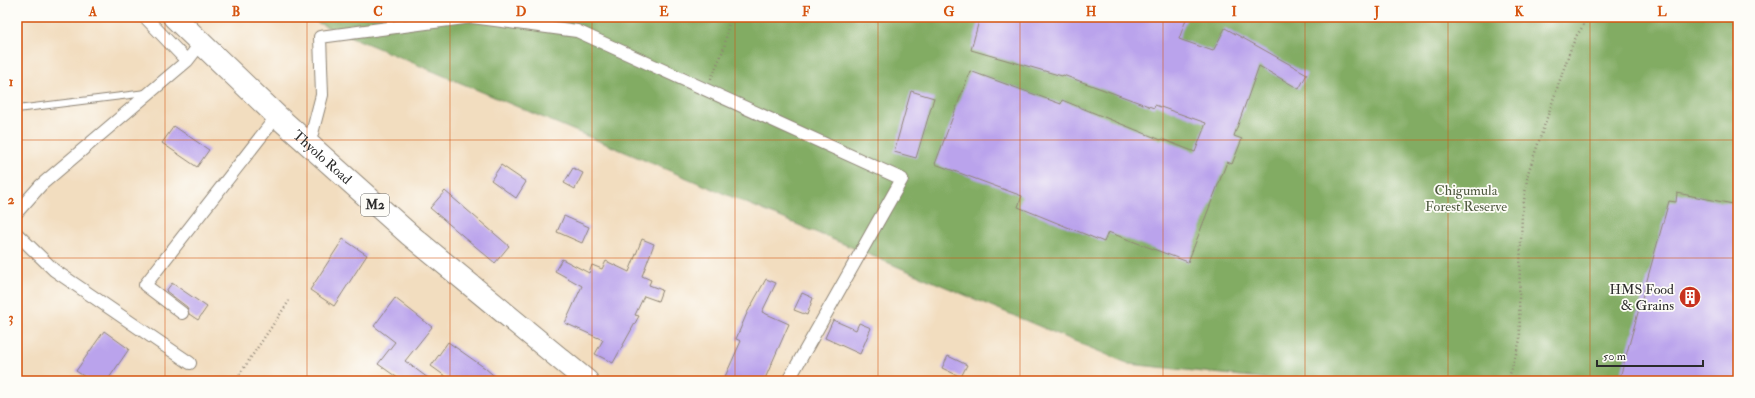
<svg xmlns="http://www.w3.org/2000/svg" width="1755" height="398" font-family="'IM FELL Double Pica',serif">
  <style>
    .forest { fill: #82ac64; stroke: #566c48 }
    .building { fill: #baa3ec }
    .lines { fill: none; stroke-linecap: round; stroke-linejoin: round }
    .lane-casing { stroke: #8e8475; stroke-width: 8 }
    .street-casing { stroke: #8e8475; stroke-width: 14 }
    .highway-casing { stroke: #8e8475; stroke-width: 24 }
    .path { stroke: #8e8475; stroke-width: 2.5; stroke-dasharray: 1 3; stroke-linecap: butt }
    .lane { stroke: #fff; stroke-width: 6 }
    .street { stroke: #fff; stroke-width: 12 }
    .highway { stroke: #fff; stroke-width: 22 }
    .grid { fill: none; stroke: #d5540f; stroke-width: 1; stroke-opacity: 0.55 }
    .labels { text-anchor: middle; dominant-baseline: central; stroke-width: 3.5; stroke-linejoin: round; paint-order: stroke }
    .shield { fill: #fdfcf7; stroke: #6a6a68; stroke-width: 1 }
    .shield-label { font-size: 13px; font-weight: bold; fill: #2b2b2b }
    .street-label { font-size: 14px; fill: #2b2b2b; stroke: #fdfcf7 }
    .park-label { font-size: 14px; fill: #4f5a40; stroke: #fdfcf7 }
    .poi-label { font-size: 14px; fill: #2b2b2b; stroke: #fdfcf7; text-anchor: end }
    .neatline { fill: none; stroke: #d5540f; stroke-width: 1.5 }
    .grid-label { font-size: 13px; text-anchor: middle; font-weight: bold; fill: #d5540f }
  </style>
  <rect width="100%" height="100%" fill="#fdfcf7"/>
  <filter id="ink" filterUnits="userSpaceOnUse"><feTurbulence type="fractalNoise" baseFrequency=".025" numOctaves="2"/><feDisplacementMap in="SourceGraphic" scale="8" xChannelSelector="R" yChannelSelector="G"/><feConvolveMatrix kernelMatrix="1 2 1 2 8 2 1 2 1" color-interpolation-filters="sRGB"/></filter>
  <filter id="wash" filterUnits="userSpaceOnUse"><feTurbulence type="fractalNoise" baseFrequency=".012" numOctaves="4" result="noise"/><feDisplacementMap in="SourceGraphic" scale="16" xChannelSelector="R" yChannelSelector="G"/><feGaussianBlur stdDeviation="0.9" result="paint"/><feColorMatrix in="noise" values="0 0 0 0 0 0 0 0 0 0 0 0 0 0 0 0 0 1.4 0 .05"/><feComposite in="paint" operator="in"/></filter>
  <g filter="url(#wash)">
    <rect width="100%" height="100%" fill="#f2ddbf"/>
    <!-- forest -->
    <path class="forest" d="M304,17H1738V381H1288L1129,364Z"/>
    <g id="blocks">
      <!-- building -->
      <path class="building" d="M980,17H1187L1179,39L1213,51L1225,28L1307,74L1299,89L1259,66L1234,136L1242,139L1232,164L1227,162L1188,262L1108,232L1104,242L1018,207L1022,196L935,164L970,71L1061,104L1062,100L1161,140L1162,139L1195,152L1206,123L1155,105L1154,108L1063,75L1062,76L971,50Z
        M911,91L934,98L916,158L894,152Z
        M174,126L209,150L197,167L162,143Z
        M501,165L526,182L516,198L491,180Z
        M573,168L583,173L575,189L564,183Z
        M445,191L509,246L495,263L430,208Z
        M1677,193L1738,205V381H1619L1669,201L1676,202Z
        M564,216L589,227L582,243L557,232Z
        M343,239L367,255L334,306L310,290Z
        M642,239L654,244L642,276L651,280L649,285L662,290L658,301L644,296L635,315L639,316L613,363L595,354L603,340L565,323L582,286L555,271L562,259L589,273L592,265L602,269L606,261L629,272Z
        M766,279L776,283L762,312L789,324L764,381H723L741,341L736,339L747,313Z
        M172,283L207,307L198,320L189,314L187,307L166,291Z
        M802,293L813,298L807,315L794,310Z
        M395,298L432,327L405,361L432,381H402L378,364L395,342L374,326Z
        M833,320L856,330L859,323L871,328L860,354L825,338Z
        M104,331L129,349L107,381H91L76,371Z
        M448,342L485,368L500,381H452L431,366Z
        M948,356L967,365L961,377L942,368Z"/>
    </g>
  </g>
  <g filter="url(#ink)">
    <use href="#blocks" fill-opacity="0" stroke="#8e8475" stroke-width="1"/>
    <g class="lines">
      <!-- lane casing -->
      <g class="lane-casing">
        <path id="lane" d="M17,109L146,93"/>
      </g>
      <!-- street casing -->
      <g class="street-casing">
        <path id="street" d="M145,17L187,61
          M472,17L577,31L902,179L788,381
          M309,145L322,95L320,37L472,17
          M17,212L41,185L187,61L201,43
          M17,234L54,270L190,363
          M182,313L145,285L277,116"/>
      </g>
      <!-- highway casing -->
      <g class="highway-casing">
        <g id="highway">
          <path id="s1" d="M174,17L277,116L410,235L587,381"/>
        </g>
      </g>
      <!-- path -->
      <path class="path" d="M711,79L724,48L730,17
        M235,381L289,301
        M1508,381L1520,340L1519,297L1522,214L1528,173L1571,48L1577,35L1589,17"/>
      <!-- lane -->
      <use href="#lane" class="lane"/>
      <!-- street -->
      <use href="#street" class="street"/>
      <!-- highway -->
      <use href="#highway" class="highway"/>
    </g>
  </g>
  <!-- grid -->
  <path class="grid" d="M165,17V381M307,17V381M450,17V381M592,17V381M735,17V381M878,17V381M1020,17V381M1163,17V381M1305,17V381M1448,17V381M1590,17V381M17,140H1738M17,258H1738"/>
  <!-- icons -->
  <defs>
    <g id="building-disc" transform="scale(1.15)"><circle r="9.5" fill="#c8321e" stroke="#fdfcf7"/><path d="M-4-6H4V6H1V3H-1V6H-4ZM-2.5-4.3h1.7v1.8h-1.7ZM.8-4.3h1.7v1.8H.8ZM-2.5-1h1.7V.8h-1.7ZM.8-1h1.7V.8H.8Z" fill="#fff"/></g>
  </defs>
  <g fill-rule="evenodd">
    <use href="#building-disc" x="1690" y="297"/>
  </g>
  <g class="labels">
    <!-- shield labels -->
    <rect class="shield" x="361" y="194" width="28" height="22" rx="3"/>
    <g class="shield-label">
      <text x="375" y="205">M2</text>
    </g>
    <!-- street labels -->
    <g class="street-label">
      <text stroke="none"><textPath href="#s1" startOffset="204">Thyolo Road</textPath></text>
    </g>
    <!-- park labels -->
    <g class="park-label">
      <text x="1466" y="190">Chigumula<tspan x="1466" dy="16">Forest Reserve</tspan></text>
    </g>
    <!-- poi labels -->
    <g class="poi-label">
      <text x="1674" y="289">HMS Food<tspan x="1674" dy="16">&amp; Grains</tspan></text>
    </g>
  </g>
  <!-- margin -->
  <rect width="1755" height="398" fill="none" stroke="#fdfcf7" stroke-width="44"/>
  <!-- scale -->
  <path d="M1597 360v6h106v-6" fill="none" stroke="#2b2b2b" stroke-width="2"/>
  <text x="1603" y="360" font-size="12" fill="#2b2b2b" stroke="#fdfcf7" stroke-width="3" paint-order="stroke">50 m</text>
  <rect x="22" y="22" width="1711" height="354" class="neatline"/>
  <g class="grid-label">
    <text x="93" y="16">A</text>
    <text x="236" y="16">B</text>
    <text x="378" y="16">C</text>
    <text x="521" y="16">D</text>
    <text x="664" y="16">E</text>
    <text x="806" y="16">F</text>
    <text x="949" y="16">G</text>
    <text x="1091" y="16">H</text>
    <text x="1234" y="16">I</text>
    <text x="1377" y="16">J</text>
    <text x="1519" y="16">K</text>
    <text x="1662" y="16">L</text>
    <text x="11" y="86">1</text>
    <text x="11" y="204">2</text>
    <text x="11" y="322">3</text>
  </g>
</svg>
